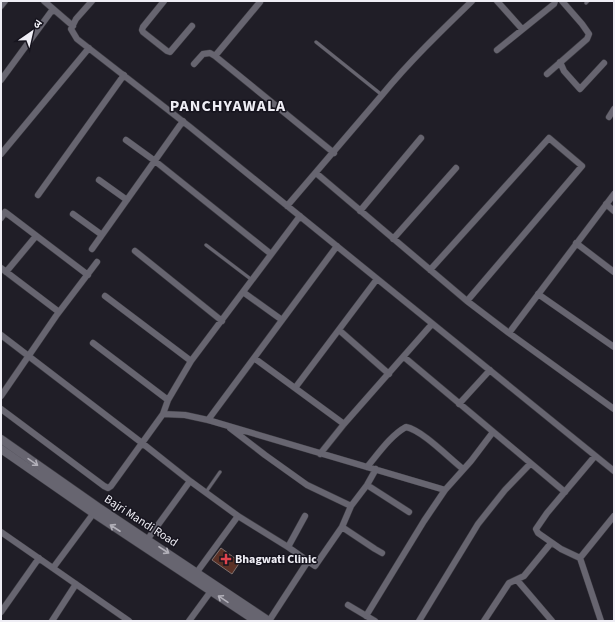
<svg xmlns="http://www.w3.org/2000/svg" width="615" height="622" font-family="'Source Sans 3','Noto Sans Devanagari',sans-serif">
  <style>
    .building { fill: #5b3126; stroke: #7e706d }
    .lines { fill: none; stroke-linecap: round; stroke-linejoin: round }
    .service-casing { stroke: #3c3b42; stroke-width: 4 }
    .minor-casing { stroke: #3c3b42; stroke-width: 7 }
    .tertiary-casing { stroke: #3c3b42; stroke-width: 9 }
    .service { stroke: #676570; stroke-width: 3 }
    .minor { stroke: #676570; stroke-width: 6 }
    .tertiary { stroke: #676570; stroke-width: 8 }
    .oneway { stroke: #b2b0b9 }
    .health-dot { fill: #e0444e; stroke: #16141e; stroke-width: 1.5 }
    .labels { text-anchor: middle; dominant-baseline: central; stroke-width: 3; stroke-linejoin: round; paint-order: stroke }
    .street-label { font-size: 12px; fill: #efeef5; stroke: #16141e }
    .poi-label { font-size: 12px; font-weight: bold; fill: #efeef5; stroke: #16141e; text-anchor: start }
    .district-label { font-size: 16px; font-weight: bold; letter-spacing: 1px; fill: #efeef5; stroke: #16141e }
  </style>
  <rect width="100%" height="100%" fill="#201e27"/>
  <!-- building -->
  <path class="building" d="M221,548L240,562L232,574L212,560Z"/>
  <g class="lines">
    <!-- service casing -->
    <g class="service-casing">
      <path id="service" d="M586,3L588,1
        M316,42L382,95
        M206,245L252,280
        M206,492L220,472"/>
    </g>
    <!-- minor casing -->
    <g class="minor-casing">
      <path id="minor" d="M44,1L73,26
        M92,1L76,19L71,29L77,39L190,127L614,471
        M164,1L143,27L142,30L143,32L167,51L170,52L192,26
        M497,1L522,29
        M1,6L5,1
        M497,50L554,4L555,1
        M215,56L260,2
        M560,62L564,71L580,89L604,63
        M194,64L203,54L210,53L215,56L334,153
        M547,74L587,39L589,34L582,24L562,1
        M1,80L53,9
        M609,117L614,109
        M126,140L155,161L271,254
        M1,154L89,48
        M316,173L467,301L509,333L614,409
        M99,180L127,200
        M38,195L124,75
        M606,204L614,211
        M287,206C319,169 350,132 382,95C409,62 441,31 472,1
        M360,211L421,138
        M73,214L102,235
        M1,218L5,212L88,275
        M393,239L456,168
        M576,243L614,272
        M92,249L183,121
        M135,251L222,321
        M1,268L59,312
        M430,270L549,138L582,166L467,301
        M6,272L36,236
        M243,292L282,320
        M538,294L614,347
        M105,296L191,361
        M339,330L389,374
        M509,333L614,194
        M1,335L142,443L190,481L238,516L288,547L315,566L342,527L351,506L367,485L376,469
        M93,343L168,400
        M404,357L565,492
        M254,358L344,424
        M295,388L377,279
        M1,396L56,316L97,262
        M459,404L490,370
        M1,409L104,486L108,488L111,486L163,414L168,400L191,361L300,216
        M163,414L185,415L208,420L445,490
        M208,420L337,246
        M230,428L265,455L307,485L351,506
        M320,454L344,424L432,324
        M367,467C378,454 391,435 406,427C422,430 449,458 463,469
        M367,485L409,512
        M342,527L375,549L382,553
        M1,532L129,621
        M147,540L190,481
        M288,547L305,516
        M580,558L561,549L538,533L536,529L547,513L595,456
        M580,558L601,621
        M580,558L614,516
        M53,568L96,510
        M197,572L238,516
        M517,580L552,621
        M348,605L375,621
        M1,612L39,558
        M366,616L424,521L445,490L471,461L493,432
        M52,621L76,584
        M189,621L211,591
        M269,621L308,561
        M419,621L478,524L505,490L530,464
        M484,621L509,583L524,576L551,543"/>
    </g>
    <!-- tertiary casing -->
    <g class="tertiary-casing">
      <path id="tertiary" d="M1,439L98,507L269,621
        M1,449L93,513L256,621"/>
    </g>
    <!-- service -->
    <use href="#service" class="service"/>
    <!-- minor -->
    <use href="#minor" class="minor"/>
    <!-- tertiary -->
    <use href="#tertiary" class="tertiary"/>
  </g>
  <!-- one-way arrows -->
  <defs><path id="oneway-shaft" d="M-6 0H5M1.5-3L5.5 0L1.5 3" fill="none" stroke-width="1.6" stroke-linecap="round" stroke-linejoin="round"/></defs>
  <g class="oneway">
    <use href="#oneway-shaft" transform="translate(33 462) rotate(35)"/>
    <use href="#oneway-shaft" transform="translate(115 528) rotate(-147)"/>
    <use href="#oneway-shaft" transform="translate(164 550) rotate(33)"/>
    <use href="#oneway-shaft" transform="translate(223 599) rotate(-146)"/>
  </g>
  <!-- markers -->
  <path class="health-dot" d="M224 553h4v4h4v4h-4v4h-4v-4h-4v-4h4z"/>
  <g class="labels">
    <!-- street labels -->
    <g class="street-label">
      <text transform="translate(141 521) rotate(33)">Bajri Mandi Road</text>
    </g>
    <!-- poi labels -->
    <g class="poi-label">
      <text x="235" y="559">Bhagwati Clinic</text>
    </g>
    <!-- district labels -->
    <g class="district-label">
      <text x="228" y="106">PANCHYAWALA</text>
    </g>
  </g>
  <!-- border -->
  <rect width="615" height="622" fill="none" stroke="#efeef5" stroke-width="4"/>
  <!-- north arrow -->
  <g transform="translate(32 32) rotate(34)" stroke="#16141e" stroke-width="3" paint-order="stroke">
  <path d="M0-3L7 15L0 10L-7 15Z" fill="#efeef5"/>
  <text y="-6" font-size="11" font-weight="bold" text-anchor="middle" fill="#efeef5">उ</text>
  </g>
</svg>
